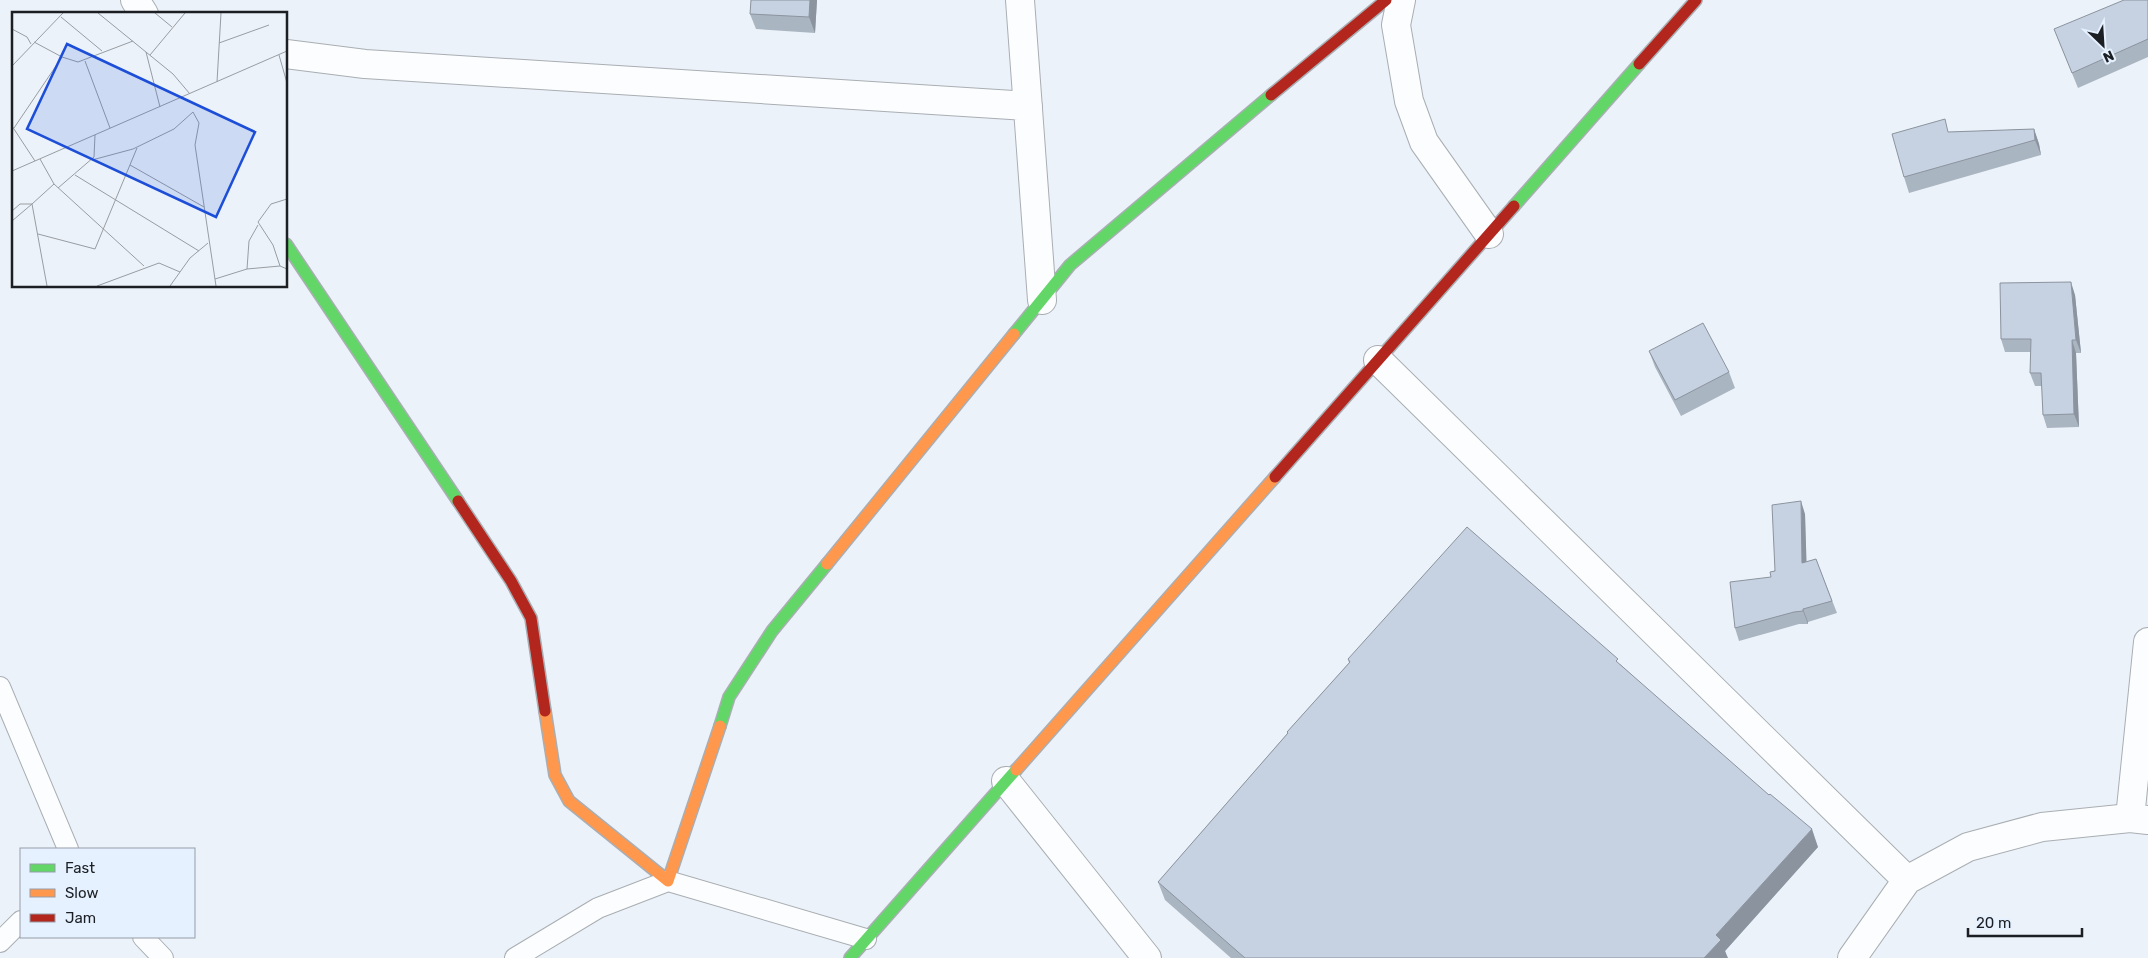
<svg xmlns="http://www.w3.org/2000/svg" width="2148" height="958" font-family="Rubik,sans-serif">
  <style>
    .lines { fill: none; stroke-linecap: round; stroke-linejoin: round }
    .lane-casing { stroke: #a9aeb3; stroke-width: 22 }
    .street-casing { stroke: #a9aeb3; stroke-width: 30 }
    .fast-casing { stroke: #a9aeb3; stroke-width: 14 }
    .slow-casing { stroke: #a9aeb3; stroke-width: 14 }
    .jam-casing { stroke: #a9aeb3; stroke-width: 14 }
    .lane { stroke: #fcfdfe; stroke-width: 20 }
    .street { stroke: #fcfdfe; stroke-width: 28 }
    .fast { stroke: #63d668; stroke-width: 11 }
    .slow { stroke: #ff974d; stroke-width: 11 }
    .jam { stroke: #b3261e; stroke-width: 11 }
    .wall { fill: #aab5c2 }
    .shaded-wall { fill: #8b939e }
    .building { fill: #c6d2e1; stroke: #8b939e }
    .inset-road { fill: none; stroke: #989da3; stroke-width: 1 }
    .view { fill: #1d4ed8; fill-opacity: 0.15; stroke: #1d4ed8; stroke-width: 2.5 }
    .inset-edge { fill: none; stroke: #1b1e23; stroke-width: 2.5 }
  </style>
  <rect width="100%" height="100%" fill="#ecf2f9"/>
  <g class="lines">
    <!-- lane casing -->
    <g class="lane-casing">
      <path id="lane" d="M0,687L68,849
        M143,937L163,958
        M0,942L21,921
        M515,958L598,908L668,881L866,939"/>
    </g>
    <!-- street casing -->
    <g class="street-casing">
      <path id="street" d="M135,0L144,14
        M1020,0L1042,300
        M1401,0L1396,25L1409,101L1424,142L1489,234
        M286,54L365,64L1028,106
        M1378,360L1907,880
        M1006,781L1147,958
        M2130,818L2148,642
        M1852,958L1907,880L1968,847L2042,827L2130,818L2148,820"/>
    </g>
    <!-- fast casing -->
    <g class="fast-casing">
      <path id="fast" d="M1514,206L1639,64
        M286,244L458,501
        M1014,334L1070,265L1271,95
        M720,726L729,697L772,631L827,564
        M850,958L1016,770"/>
    </g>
    <!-- slow casing -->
    <g class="slow-casing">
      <path id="slow" d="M827,564L1014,334
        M545,711L555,775L569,801L668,881L720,726
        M1016,770L1275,477"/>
    </g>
    <!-- jam casing -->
    <g class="jam-casing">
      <path id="jam" d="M1639,64L1696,0
        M1271,95L1386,0
        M1275,477L1514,206
        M458,501L511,581L531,618L545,711"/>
    </g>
    <!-- lane -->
    <use href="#lane" class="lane"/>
    <!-- street -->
    <use href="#street" class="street"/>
    <!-- fast -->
    <use href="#fast" class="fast"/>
    <!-- slow -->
    <use href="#slow" class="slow"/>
    <!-- jam -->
    <use href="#jam" class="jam"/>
  </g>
  <!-- wall -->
  <path class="wall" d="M751,0H817L815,33L756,29L750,14Z
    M2148,0V57L2078,88L2054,29Z
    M2034,129L2039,144L2041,155L1909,193L1904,177L1949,132Z
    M2075,295L2081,353H2076L2079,427L2047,428L2043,415L2042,386H2035L2030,373L2031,352H2005L2001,339Z
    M1649,351L1729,372L1735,388L1681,416L1655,367Z
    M1805,514L1806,562L1816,559L1837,613L1808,622V624H1799L1739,641L1735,628L1771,577Z
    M1348,659L1620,664L1818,847L1725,951L1727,958H1231L1165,900L1158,882L1287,734V732L1349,663Z"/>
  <!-- shaded-wall -->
  <path class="shaded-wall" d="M810,0H817L815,33L809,17Z
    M2034,129L2039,144L2041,155L2035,140Z
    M2071,282L2075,295L2081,353L2076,340Z
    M2072,340L2076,353L2079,427L2074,414Z
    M1801,501L1805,514L1807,576L1802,563Z
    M1803,609L1808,622V624L1803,611Z
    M1812,829L1818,847L1725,951L1728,958H1704L1716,935Z"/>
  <!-- building -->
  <path class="building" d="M751,0H810L809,17L750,14Z
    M2124,0H2148V39L2072,73L2054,29Z
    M1945,119L1948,132L2034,129L2035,140L1904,177L1892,134Z
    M2071,282L2076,340H2072L2074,414L2043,415L2041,373H2030L2031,339H2001L2000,283Z
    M1703,323L1729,372L1675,400L1649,351Z
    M1801,501L1802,563L1816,559L1832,601L1803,609V611L1794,612L1735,628L1730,582L1771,577L1770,572L1775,571L1772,505Z
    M1467,527L1618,659L1616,661L1769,795L1770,794L1812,829L1716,935L1721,940L1704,958H1245L1158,882L1288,733L1287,732L1350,662L1348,659Z"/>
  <!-- overview -->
  <g transform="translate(12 12)">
    <rect width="275" height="275" fill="#ecf2f9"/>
    <path class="inset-road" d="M86,1L161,62L178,82M143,1L160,15M49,5L90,39M0,17L15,25L19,32M22,30L50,45L66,50L121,29M207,31L257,13M134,40L148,95M138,43L173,1M267,43L275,71M73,49L98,116M0,54L51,1M205,70L209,1M0,114L23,149M2,116L50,45M28,147L42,172L132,254M80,148L121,137L162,117L181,100L187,111L183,133L204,274M118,153L192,195M0,159L275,39M63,163L187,239M46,176L82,145L83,123M0,199L8,192H20M0,209L20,192M26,222L83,237L125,136M268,254L261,233L246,210L259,192L275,187M235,257L237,229L246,213M203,267L235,257L268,254L275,257M35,274L20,192L42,172M85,274L147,251L168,260M158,274L178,246L196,231"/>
    <path class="view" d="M55,32L243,120L204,205L15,117Z"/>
    <rect width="275" height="275" class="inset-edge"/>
  </g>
  <!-- legend -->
  <rect x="20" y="848" width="175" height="90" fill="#e6f1ff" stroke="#959da7"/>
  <rect x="30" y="864" width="25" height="8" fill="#63d668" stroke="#959da7"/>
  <text x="65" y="873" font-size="15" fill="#1b1e23">Fast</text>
  <rect x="30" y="889" width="25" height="8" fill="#ff974d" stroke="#959da7"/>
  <text x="65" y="898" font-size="15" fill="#1b1e23">Slow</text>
  <rect x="30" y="914" width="25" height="8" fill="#b3261e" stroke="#959da7"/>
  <text x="65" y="923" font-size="15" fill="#1b1e23">Jam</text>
  <!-- north arrow -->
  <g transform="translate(2103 45) rotate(155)" stroke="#e6f1ff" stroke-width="4" paint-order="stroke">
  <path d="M0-4L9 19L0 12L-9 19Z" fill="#1b1e23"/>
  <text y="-8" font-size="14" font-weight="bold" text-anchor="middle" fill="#1b1e23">N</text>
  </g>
  <!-- scale -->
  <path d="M1968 928v8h114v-8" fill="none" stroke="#1b1e23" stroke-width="2.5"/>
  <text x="1976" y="928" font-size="15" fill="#1b1e23" stroke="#e6f1ff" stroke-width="4" paint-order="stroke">20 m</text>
</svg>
